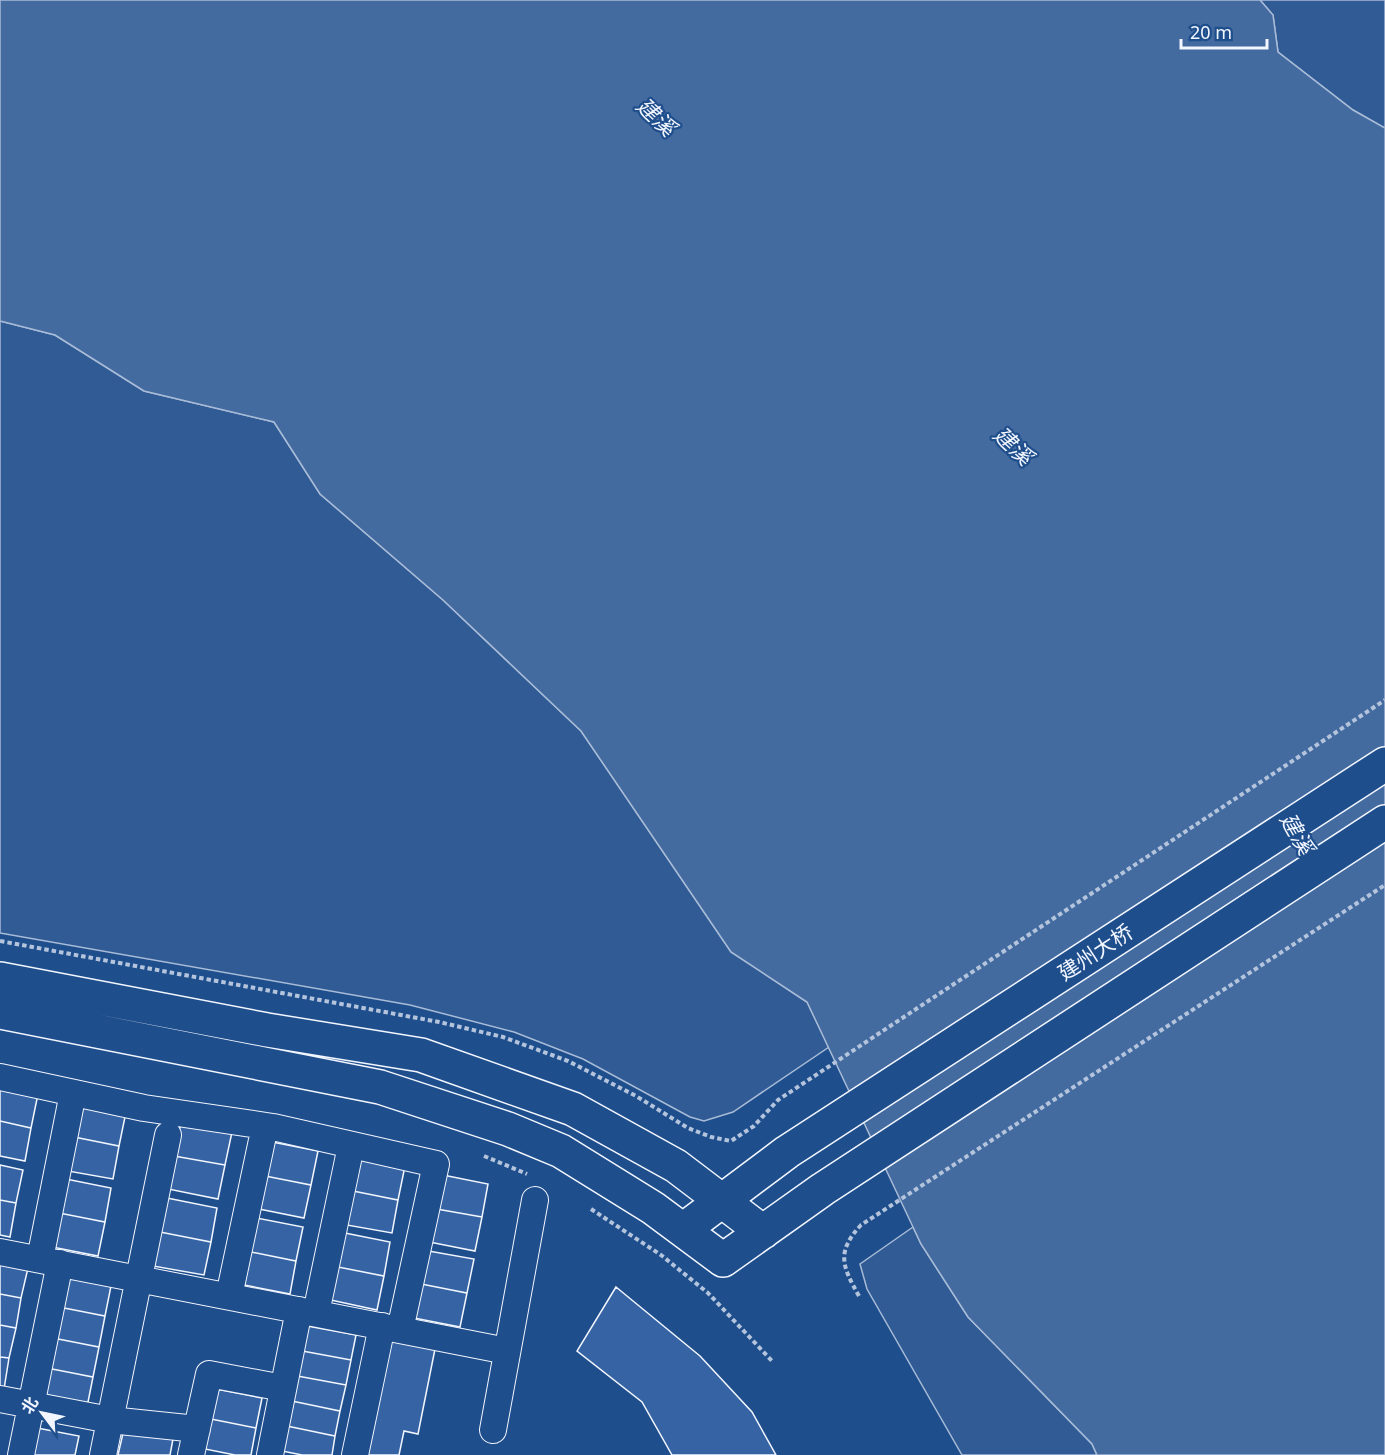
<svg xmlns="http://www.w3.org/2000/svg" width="1385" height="1455" font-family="'Noto Sans','Noto Sans SC',sans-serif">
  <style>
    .built { fill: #305b95; stroke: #a8bbd7; stroke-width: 1.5 }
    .water { fill: #446ba0; stroke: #a8bbd7; stroke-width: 1.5 }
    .building { fill: #3563a3; stroke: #f2f6ff; stroke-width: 1.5 }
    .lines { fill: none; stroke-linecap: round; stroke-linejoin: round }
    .minor-casing { stroke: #f2f6ff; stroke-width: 28 }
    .secondary-casing { stroke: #f2f6ff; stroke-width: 36 }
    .path { stroke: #b3c4dc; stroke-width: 4; stroke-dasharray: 4.5 3; stroke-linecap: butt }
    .minor { stroke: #1f4e8c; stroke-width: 26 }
    .secondary { stroke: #1f4e8c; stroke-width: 33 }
    .labels { text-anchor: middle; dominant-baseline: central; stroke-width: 4.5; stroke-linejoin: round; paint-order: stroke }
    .street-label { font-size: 21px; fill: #f2f6ff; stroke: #1f4e8c }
    .water-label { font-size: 22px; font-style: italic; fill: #f2f6ff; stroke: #1f4e8c }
  </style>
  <rect width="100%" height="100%" fill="#1f4e8c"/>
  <!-- built -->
  <path class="built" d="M1260,0H1385V128L1353,110L1278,52L1273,15Z
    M0,321L55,335L144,391L274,422L320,494L443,600L581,731L731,952L807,1002L829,1047L733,1112L704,1121L690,1117L583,1059L514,1032L410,1005L0,933Z
    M913,1227L921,1244L968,1317L1092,1444L1097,1455H962L867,1289L860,1264Z"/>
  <!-- water -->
  <path class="water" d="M0,0H1260L1273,15L1278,52L1353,110L1385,128V1455H1097L1092,1444L968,1317L921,1244L807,1002L731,952L581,731L443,600L320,494L274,422L144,391L55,335L0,321Z"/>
  <!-- building -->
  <path class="building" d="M0,1086L38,1094L31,1128L0,1121Z
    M75,1102L126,1112L119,1146L69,1136Z
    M0,1121L31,1128L25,1161L0,1156Z
    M181,1122L232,1132L225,1165L174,1156Z
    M69,1136L119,1146L113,1179L62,1170Z
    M267,1141L318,1151L311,1185L260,1175Z
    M174,1156L225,1165L218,1199L168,1189Z
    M354,1156L405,1166L398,1200L348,1190Z
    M0,1165L23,1170L16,1203L0,1200Z
    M438,1174L488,1184L482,1217L431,1208Z
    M260,1175L311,1185L304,1218L254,1208Z
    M61,1178L111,1188L105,1222L54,1212Z
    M348,1190L398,1200L392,1233L341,1224Z
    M167,1198L217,1208L211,1242L160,1232Z
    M0,1200L16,1203L10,1237L0,1235Z
    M431,1208L482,1217L475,1251L424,1241Z
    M54,1212L105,1222L98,1256L47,1246Z
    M252,1217L303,1227L296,1261L246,1251Z
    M160,1232L211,1242L204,1275L153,1266Z
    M340,1232L390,1242L384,1276L333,1266Z
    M423,1250L474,1259L467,1293L416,1283Z
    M246,1251L296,1261L290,1294L239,1284Z
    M0,1262L28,1268L21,1298L0,1294Z
    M333,1266L384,1276L377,1310L326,1299Z
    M65,1277L111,1286L105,1316L59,1307Z
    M416,1283L467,1293L460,1327L409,1317Z
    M616,1287L700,1356L752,1412L776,1455H672L642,1402L577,1351Z
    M0,1294L21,1298L16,1328L0,1325Z
    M59,1307L105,1316L99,1347L53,1338Z
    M0,1325L16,1328L9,1358L0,1357Z
    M302,1325L356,1335L351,1360L297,1350Z
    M53,1338L99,1347L93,1377L47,1368Z
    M387,1339L435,1349L418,1434L404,1431L399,1455H364Z
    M297,1350L351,1360L346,1385L292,1375Z
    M0,1357L9,1358L4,1389L0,1388Z
    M47,1368L93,1377L87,1407L41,1398Z
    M292,1375L346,1385L340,1411L287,1400Z
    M211,1388L262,1398L256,1428L206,1418Z
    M287,1400L340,1411L335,1436L282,1425Z
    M206,1418L256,1428L251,1455H235L200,1448Z
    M282,1425L335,1436L332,1455H302L277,1450Z
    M32,1427L79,1436L75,1455H27Z
    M124,1429L173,1439L170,1455H118Z"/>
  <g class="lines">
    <!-- minor casing -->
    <g class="minor-casing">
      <path id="minor" d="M0,1077L144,1108L273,1127L436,1164L400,1330
        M0,1252L507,1351
        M40,1259L73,1093
        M229,1296L265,1126
        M316,1313L351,1146
        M0,1399L110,1420L197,1429
        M493,1430L535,1200
        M21,1455L60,1263
        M103,1455L168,1135
        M191,1455L209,1374L283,1388
        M270,1455L299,1310
        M355,1455L382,1326"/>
    </g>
    <!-- secondary casing -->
    <g class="secondary-casing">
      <path id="secondary" d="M0,979L267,1030L421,1055L573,1109L676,1166L763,1232
        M0,1012L380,1087L508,1129L561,1151L653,1208L723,1260L823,1189L1385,822
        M683,1230L787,1152L1385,764"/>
    </g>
    <!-- path -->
    <path class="path" d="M0,941L439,1022L503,1037L568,1061L636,1096L688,1128L711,1137L731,1141L754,1126L778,1100L1385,700
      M484,1156L527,1174
      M591,1209L661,1255L708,1293L773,1362
      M859,1296C842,1266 836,1252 861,1225L1385,885"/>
    <!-- minor -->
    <use href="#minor" class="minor"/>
    <!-- secondary -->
    <use href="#secondary" class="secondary"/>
  </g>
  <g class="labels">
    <!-- street labels -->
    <g class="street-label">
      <text transform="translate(1095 952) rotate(-33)">建州大桥</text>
    </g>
    <!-- water labels -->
    <g class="water-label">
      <text transform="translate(657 116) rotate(43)">建溪</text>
      <text transform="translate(1014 445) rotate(43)">建溪</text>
      <text transform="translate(1298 833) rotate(60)">建溪</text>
    </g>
  </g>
  <!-- north arrow -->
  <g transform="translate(42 1413) rotate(302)" stroke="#1f4e8c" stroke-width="4.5" paint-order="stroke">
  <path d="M0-4.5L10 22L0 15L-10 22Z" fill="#f2f6ff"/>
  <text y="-9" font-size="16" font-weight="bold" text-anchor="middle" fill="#f2f6ff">北</text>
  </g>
  <!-- scale -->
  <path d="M1181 39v9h86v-9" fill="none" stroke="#f2f6ff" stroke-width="3"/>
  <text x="1190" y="39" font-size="18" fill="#f2f6ff" stroke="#1f4e8c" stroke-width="4.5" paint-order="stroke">20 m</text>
</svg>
